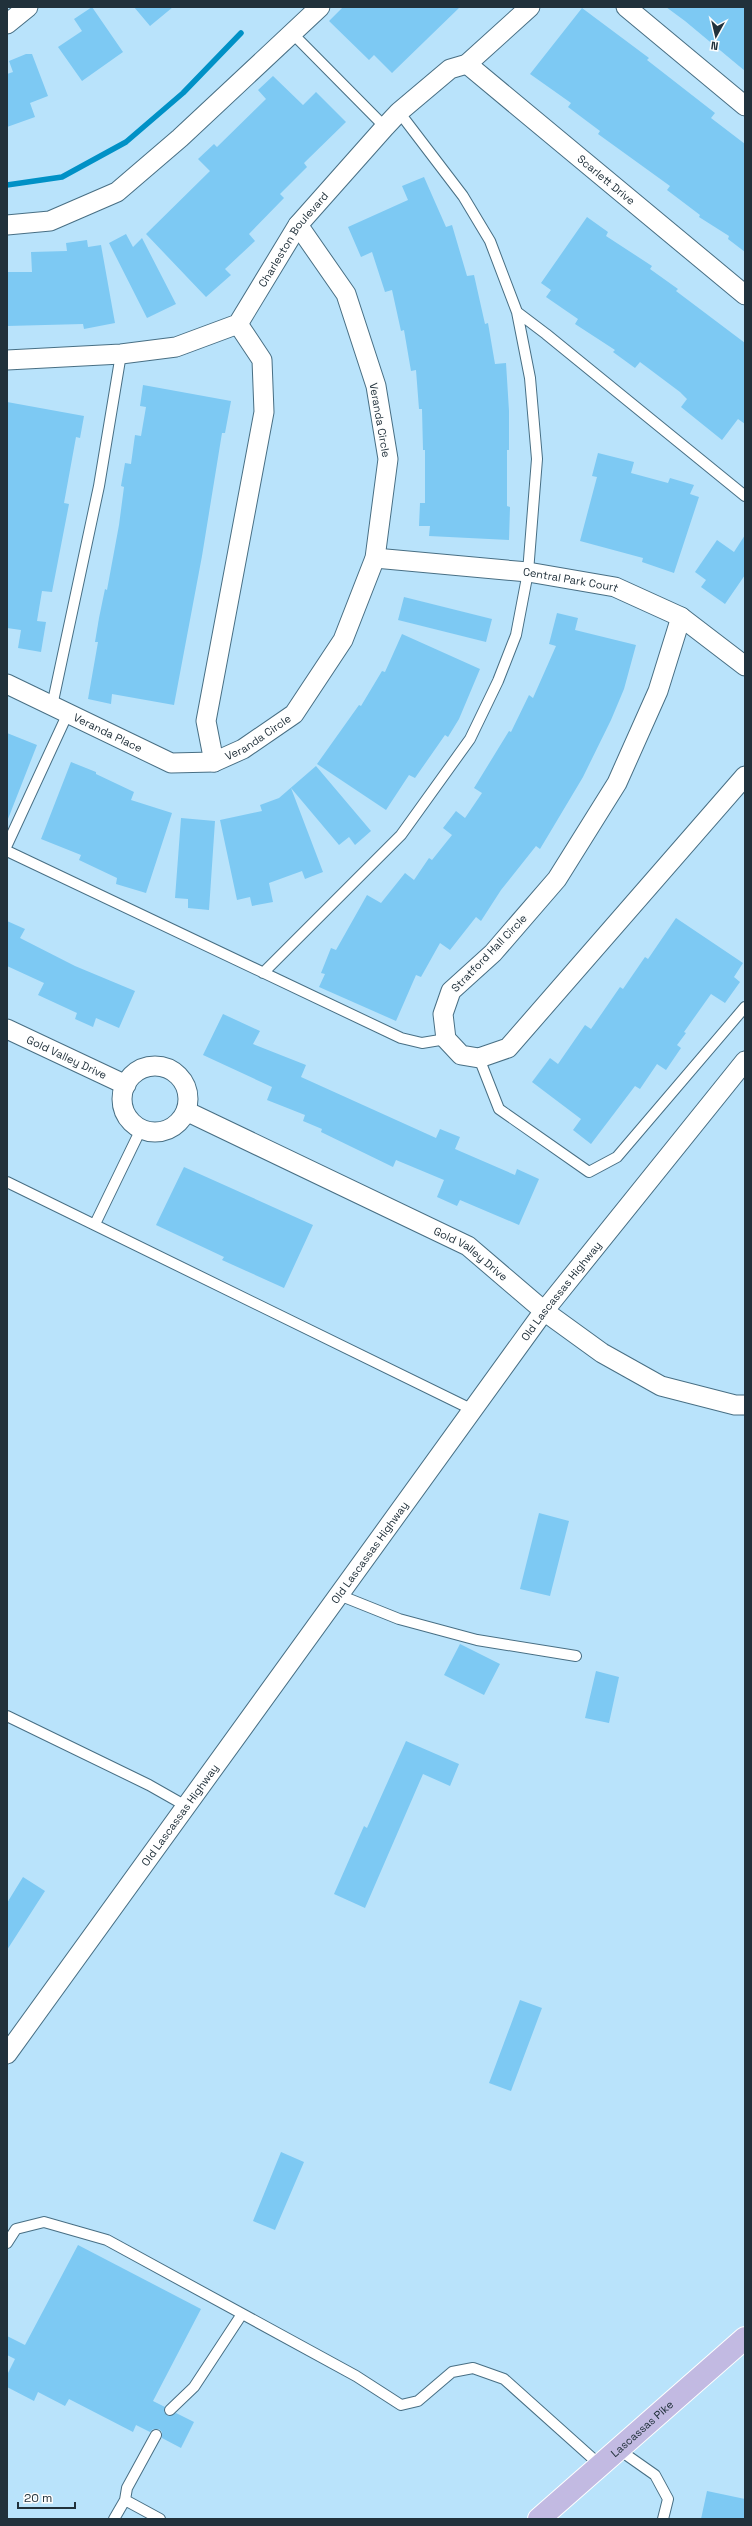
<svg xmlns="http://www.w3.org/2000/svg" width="752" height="2526" font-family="'Space Grotesk',sans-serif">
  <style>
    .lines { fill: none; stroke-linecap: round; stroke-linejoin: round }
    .stream { stroke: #0091c6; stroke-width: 5.5 }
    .building { fill: #7dc9f3 }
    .lane-casing { stroke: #486f84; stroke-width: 12 }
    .street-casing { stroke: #486f84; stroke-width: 21 }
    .primary-casing { stroke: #fff; stroke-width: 24 }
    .lane { stroke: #fff; stroke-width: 10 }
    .street { stroke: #fff; stroke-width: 19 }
    .primary { stroke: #c2bae2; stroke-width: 22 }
    .labels { text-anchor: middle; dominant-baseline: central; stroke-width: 3; stroke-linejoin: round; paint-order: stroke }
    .street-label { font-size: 11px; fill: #21313b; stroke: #fdfdfd }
  </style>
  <rect width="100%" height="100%" fill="#b9e3fb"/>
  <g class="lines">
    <!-- stream -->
    <path class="stream" d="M7,185L62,177L126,142L183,93L241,33"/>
  </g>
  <!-- building -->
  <path class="building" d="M92,7L123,52L82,81L58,47L82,31L74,19Z
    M134,7H173L150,26Z
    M343,7H460L392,73L374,55L369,60L329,21Z
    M666,7H745V71L685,21Z
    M582,8L649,58L647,60L715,113L711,118L745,144V252L728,239L729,236L699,217L700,215L667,190L670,186L598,134L600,131L568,107L571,103L530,74Z
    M26,54H32L48,96L30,103L35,117L7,127V74L13,72L9,61Z
    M273,76L303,105L316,92L346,122L304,163L307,167L280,194L284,198L249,234L255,241L225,269L231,275L206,297L146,234L210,171L198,159L214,144L217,147L266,99L258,90Z
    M424,177L446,227L452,225L467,276L474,275L485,324L488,323L495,364L506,363L509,411V450H507V506L510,507L509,540L429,536L430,526H419L420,503H425V450H423L422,409H419L416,370L411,371L404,330L401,331L392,290L385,292L372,252L361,257L348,227L408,200L402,186Z
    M587,217L608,232L606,236L652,266L650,269L678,289L676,291L745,343V424L738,419L722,440L681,407L687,399L680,392L640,362L635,368L613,352L615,350L575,324L578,319L546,297L551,290L541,283Z
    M126,234L133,247L142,238L176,304L147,318L109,243Z
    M87,240L88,247L101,245L115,323L84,329L83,324L7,326V272H32L31,252L67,251L66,243Z
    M143,385L231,401L225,433H222L202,556L174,705L112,694L111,704L88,699L98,642H95L99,618L105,589L107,590L119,525L124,487L121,486L125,463L131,464L135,435L141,436L146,407L140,406Z
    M7,402L84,416L80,438L76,437L64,503L69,504L52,592L42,591L37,621L46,622L41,652L18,648L21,630L7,628Z
    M598,453L634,462L631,473L668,483L670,478L694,485L690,494L699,497L674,573L642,562L643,558L580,541L597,477L592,476Z
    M745,535V575L725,604L701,587L706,580L695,572L717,540L734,552Z
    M404,597L492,619L486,642L398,620Z
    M557,613L578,618L575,630L636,645L624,689L611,720L583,777L552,829L540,849L536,846L501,890L481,921L476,917L450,950L440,943L421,977L416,975L396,1021L319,987L325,974L321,973L331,948L336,950L367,895L381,903L405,873L414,880L429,858L432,860L452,835L443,828L456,811L465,818L482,793L474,788L509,731L511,732L529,695L533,698L556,646L549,644Z
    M402,634L480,669L459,719L448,737L445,735L415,778L409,775L386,810L317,764L359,705L361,706L382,671L385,672Z
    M7,733L37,745L8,819L7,818Z
    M71,762L96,772V774L134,792L131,800L172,813L146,893L116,884L117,878L79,860L81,855L41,839Z
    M316,766L371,831L355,845L349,837L339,845L291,788L323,872L305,879L302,871L269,883L273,902L252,906L250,897L237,900L220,820L262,811L260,805L279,798Z
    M181,818L215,821L209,910L188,908V899L175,898Z
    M676,918L743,963L734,977L740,982L725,1003L711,994L684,1032L686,1033L677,1045L681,1048L666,1070L657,1064L640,1089L635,1086L591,1144L573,1130L581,1119L532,1082L550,1058L558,1064L585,1025L591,1029L620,987L623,989L645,957L648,959Z
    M7,921L25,929L20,938L75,966L135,991L119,1028L96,1018L93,1027L75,1019L77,1013L38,995L44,983L7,966Z
    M223,1014L260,1031L253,1044L306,1065L301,1077L436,1138L440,1129L460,1137L455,1149L515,1175L517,1169L539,1179L519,1225L460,1200L457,1206L437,1197L444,1180L396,1160L393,1167L321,1132L322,1129L303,1121L305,1115L267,1100L272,1087L203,1055Z
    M184,1167L313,1225L284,1288L222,1260L224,1257L156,1225Z
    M539,1513L569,1521L550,1596L520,1589Z
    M460,1644L500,1664L484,1695L444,1675Z
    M596,1671L619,1677L609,1723L585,1718Z
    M406,1741L459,1764L450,1786L423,1774L365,1908L334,1894L364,1826L367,1828Z
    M23,1877L45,1891L7,1950V1903Z
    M520,2000L542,2008L511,2091L489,2083Z
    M281,2152L304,2162L275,2230L253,2221Z
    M78,2245L201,2309L153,2401L165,2407L164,2412L168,2416L176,2413L194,2422L181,2448L162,2438V2432L159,2429H153L150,2432L136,2425L133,2432L69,2399L65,2406L38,2392L34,2401L7,2387V2375L15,2359L7,2355V2336L25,2345Z
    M707,2491L745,2499V2519H701Z"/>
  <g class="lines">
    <!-- lane casing -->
    <g class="lane-casing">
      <path id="lane" d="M292,33L385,127
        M517,312L546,334L745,496
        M52,706L99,486L121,354
        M7,845L68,713
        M7,851L401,1038L422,1043L446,1039
        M263,973L401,835L470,739L498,681L516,635L528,572L537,459L530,378L517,312L490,241L463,196L399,112
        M479,1058L499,1109L589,1172L617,1157L745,1007
        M7,1182L473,1410
        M95,1224L141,1129
        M339,1595L399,1619L477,1640L576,1656
        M7,1716L149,1785L186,1806
        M7,2243L16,2229L44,2222L107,2240L356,2376L401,2405L418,2401L452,2372L473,2368L504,2379L600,2465
        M170,2410L194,2387L242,2314
        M618,2449L655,2475L668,2499L663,2519
        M125,2500L127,2488L156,2435
        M114,2519L125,2500L160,2519"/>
    </g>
    <!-- street casing -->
    <g class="street-casing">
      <g id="street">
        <path d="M626,7L745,106"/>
        <path d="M7,24L28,7"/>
        <path id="s1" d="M467,64L745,295"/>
        <path d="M7,225L50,221L117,192L180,138L320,7"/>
        <path id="s2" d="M238,324L262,360L264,412L206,721L214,762L243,749L294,714L343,640L375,558L388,459L376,386L346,294L298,225"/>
        <path id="s3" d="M7,360L121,354L176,347L238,324L298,225L385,127L399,112L450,69L467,64L530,7"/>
        <path id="s4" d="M375,558L528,572L615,587L681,617L745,666"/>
        <path d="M681,617L658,691L617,783L557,879L493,953L451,991L443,1014L446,1039L461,1055L479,1058L508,1048L745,776"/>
        <path id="s5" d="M7,684L171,763L214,762"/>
        <path id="s6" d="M7,1029L126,1085"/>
        <circle cx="155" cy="1099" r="33"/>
        <path id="s7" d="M186,1111L468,1246L544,1311L602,1353L661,1386L735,1405H745"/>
        <path id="s8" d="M7,2054L544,1311L745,1061"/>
      </g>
    </g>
    <!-- primary casing -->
    <g class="primary-casing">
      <g id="primary">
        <path id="s9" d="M539,2519L745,2338"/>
      </g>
    </g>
    <!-- lane -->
    <use href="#lane" class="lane"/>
    <!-- street -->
    <use href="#street" class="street"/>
    <!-- primary -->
    <use href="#primary" class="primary"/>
  </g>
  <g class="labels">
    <!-- street labels -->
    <g class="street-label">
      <text stroke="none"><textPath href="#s1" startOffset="181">Scarlett Drive</textPath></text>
      <text stroke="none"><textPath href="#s3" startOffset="337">Charleston Boulevard</textPath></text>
      <text transform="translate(380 420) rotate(80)">Veranda Circle</text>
      <text stroke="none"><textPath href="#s4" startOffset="197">Central Park Court</textPath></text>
      <text stroke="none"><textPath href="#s5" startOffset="112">Veranda Place</textPath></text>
      <text stroke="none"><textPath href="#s2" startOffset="502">Veranda Circle</textPath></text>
      <text transform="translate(489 953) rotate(-46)">Stratford Hall Circle</text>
      <text stroke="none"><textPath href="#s6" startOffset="66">Gold Valley Drive</textPath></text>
      <text stroke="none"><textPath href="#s7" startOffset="319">Gold Valley Drive</textPath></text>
      <text stroke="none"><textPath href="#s8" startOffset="943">Old Lascassas Highway</textPath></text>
      <text stroke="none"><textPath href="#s8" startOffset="619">Old Lascassas Highway</textPath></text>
      <text stroke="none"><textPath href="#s8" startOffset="295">Old Lascassas Highway</textPath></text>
      <text stroke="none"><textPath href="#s9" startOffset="137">Lascassas Pike</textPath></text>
    </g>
  </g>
  <!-- border -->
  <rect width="752" height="2526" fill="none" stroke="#21313b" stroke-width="16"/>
  <!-- north arrow -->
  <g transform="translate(716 36) rotate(188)" stroke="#fdfdfd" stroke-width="3" paint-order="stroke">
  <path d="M0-3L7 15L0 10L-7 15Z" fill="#21313b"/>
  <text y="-6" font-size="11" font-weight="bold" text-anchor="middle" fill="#21313b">N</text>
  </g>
  <!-- scale -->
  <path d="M18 2502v6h57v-6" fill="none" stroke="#21313b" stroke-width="2"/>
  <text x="24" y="2502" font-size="12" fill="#21313b" stroke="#fdfdfd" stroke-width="3" paint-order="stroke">20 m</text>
</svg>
